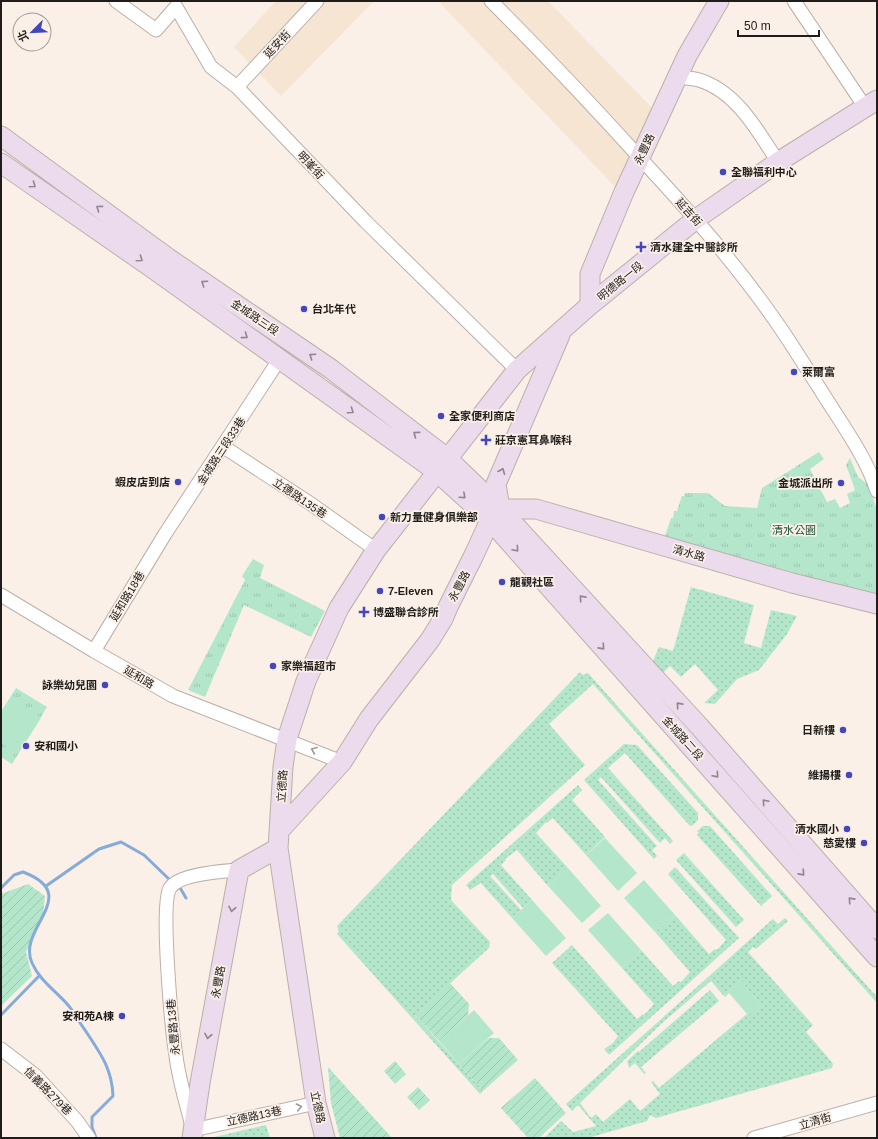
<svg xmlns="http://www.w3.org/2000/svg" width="878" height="1139" font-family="Arial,'Noto Sans TC',sans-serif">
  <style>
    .commercial { fill: #f6e5d3 }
    .grass { fill: url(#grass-dots); fill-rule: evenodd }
    .park { fill: url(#park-tufts) }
    .garden { fill: url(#garden-furrows) }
    .pitch { fill: #b4e6cc }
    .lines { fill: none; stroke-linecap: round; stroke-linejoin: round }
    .stream { stroke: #85abdb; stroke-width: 3 }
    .street-casing { stroke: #bab0a9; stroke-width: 15 }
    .secondary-casing { stroke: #bab0a9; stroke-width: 21 }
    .street { stroke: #fff; stroke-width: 13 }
    .secondary { stroke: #ecdbec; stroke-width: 19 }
    .oneway { stroke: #90858d }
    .oneway2 { stroke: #9a9998 }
    .poi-dot { fill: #4446bb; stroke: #faf0e8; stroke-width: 1.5 }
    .labels { text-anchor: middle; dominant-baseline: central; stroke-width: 3.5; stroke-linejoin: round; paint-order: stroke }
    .street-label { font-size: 11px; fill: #1f1c19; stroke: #faf0e8 }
    .poi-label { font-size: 11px; font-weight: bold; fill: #1f1c19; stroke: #faf0e8; text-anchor: start }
    .park-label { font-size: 11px; fill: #1c4f3a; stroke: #faf0e8 }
  </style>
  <defs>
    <pattern id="grass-dots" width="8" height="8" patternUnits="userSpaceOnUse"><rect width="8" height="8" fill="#b4e6cc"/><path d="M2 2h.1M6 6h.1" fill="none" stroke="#9ac5af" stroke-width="1.8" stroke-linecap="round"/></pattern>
    <pattern id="park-tufts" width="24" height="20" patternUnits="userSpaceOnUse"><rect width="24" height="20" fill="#b4e6cc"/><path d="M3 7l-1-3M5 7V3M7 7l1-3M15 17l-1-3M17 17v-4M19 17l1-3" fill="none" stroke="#9ac5af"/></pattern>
    <pattern id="garden-furrows" width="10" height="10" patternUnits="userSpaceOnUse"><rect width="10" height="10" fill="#b4e6cc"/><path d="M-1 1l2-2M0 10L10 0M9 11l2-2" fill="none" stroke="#9ac5af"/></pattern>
  </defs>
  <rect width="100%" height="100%" fill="#faf0e8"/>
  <!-- commercial -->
  <path class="commercial" d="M276,1H374L281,96L234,47Z
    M438,1H548L658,114L621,193Z"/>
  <!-- grass -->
  <path class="grass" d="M691,587L754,605L744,643L761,648L771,610L797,616L787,634L759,670L737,679L715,704L704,703L718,690L695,664L681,677L670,666L661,675L652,663L659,647L673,651Z
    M580,672L583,675L588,673L877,997V1003L593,684L549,724L585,765L452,885L451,900L490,942L489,948L415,1015L483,1091L480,1094L337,934L339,931L337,926Z
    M624,744L637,745L698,813V820L692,826L689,825L625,753L608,768L673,841L670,844L665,838L660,843L601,777L598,780L657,846L652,850L657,856L654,859L584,780Z
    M578,785L582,790L572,800L605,837L586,855L553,818L547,823L546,822L536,833L568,868L548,886L517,850L505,859L506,860L501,865L532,900L523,908L493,874L490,876L521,910L512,918L481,883L470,890L466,885Z
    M703,826H710L772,896L761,906L697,835L699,833L697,831Z
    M684,853L744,920L736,927L676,860Z
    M675,867L739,938L609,1055L604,1049L613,1043L618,1036L552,963L572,945L637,1019L643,1014L644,1015L654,1004L622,968L641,950L673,986L679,981L681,982L690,972L655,932L675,915L709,954L715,949L717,950L726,940L668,874Z
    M785,918L788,921L756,949L753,947L748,952L813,1025L806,1032L830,1060L833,1064L832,1068L656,1118L650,1115L647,1121L588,1138H544L561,1121L573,1132L596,1126L578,1105L572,1111L566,1104L773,919L778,924ZM711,981L723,995L741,981L761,1005L743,1019L742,1018L659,1088L653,1081L651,1082L660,1094L640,1111L630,1099L603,1122L596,1114L591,1118L580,1103L661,1024Z
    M710,990L719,1001L641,1067L646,1073L644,1074L635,1063L629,1068L627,1061L638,1051L639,1052Z
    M266,1125L270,1138H214V1137Z"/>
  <!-- park -->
  <path class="park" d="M819,452L824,459L810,469L827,502L835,499L840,508L850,503L847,494L855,490L846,465L850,458L858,477L869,485L877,510V597L664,539L671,518H673L674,511H677L682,496H684L685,493H708L725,506L757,508L762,488Z
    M253,559L264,565L260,578L325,611L311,637L244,605L205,697L188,690L245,580L242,576Z
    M16,688L47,707L12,764L1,757V712Z"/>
  <!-- garden -->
  <path class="garden" d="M28,884L45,896L43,916L26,952L32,976L1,1006V894Z
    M450,983L469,1004L468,1015L439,1041L415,1015Z
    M489,1038H499L518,1060L483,1091L459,1064Z
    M395,1061L406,1074L395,1084L384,1071Z
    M328,1067L392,1138H340L331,1103Z
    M535,1078L566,1113L539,1138H528L501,1108Z
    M418,1087L430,1100L419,1110L407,1097Z"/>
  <!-- pitch -->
  <path class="pitch" d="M10,698L41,718L18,754L1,743V712Z
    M605,838L637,873L618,891L586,855Z
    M568,868L601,906L582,923L548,886Z
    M644,880L675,915L655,932L624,898Z
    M532,900L566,938L546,956L512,918Z
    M608,913L641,950L622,968L588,930Z
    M741,981L761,1005L744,1019L742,1018L747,1014L729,993L725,997L723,995Z
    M474,1010L494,1033L459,1064L439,1041Z"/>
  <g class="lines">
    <!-- stream -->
    <path class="stream" d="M46,886L99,849L121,842L144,855L172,882
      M179,886L186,898
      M1,888L14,875L23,872C84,895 16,928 32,963C40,981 56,991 68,1005C74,1012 79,1022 85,1030C100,1053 112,1068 113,1096L92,1117V1127L96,1138
      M1,1015L39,976"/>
    <!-- street casing -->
    <g class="street-casing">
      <path id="street" d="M116,1L156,30L176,7L211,67L237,87L366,222L517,370
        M491,1C542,52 592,105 641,159C690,212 738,266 779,326C793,346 806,368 820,389C839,420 866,456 877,491
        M794,1L865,107
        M677,77C684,78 692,78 699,80C736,91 758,131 778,162
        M237,87L317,1
        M224,447L311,504L376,550
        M1,595L94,651L173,696L342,762
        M94,651L165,534L279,360
        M239,870C223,871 179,874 170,888C160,904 172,1031 176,1056C179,1081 187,1105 193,1130L316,1103
        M1,1049L36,1076L77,1121L89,1138
        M754,1138L877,1103"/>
    </g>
    <!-- secondary casing -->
    <g class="secondary-casing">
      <path id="secondary" d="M1,136L168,258L331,369L447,458L500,509L699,726L877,929
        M1,163L152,268L436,471L490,520L877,957
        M590,305V274L624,192L687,56L719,1
        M500,509H536L792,583L877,604
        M500,509L496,484L560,335
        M279,831L342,762L369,719L430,640L443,619L448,607L474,555L490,520L498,511
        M192,1138L200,1083L239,870L278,848
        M325,1138L316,1103L278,848L283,767L287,739L306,681L339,608L376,550L517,370L590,305L696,219L778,162L877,100"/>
    </g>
    <!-- street -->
    <use href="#street" class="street"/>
    <!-- secondary -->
    <use href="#secondary" class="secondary"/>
  </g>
  <!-- one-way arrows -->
  <defs><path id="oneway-chevron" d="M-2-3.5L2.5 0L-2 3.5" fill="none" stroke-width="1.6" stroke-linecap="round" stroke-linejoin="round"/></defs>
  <g class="oneway">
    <use href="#oneway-chevron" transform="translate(33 185) rotate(35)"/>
    <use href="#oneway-chevron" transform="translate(99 208) rotate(-144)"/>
    <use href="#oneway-chevron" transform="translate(140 259) rotate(35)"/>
    <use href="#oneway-chevron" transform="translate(204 283) rotate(-146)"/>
    <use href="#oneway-chevron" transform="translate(245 336) rotate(36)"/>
    <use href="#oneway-chevron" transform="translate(312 356) rotate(-146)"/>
    <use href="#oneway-chevron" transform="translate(351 411) rotate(35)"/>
    <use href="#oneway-chevron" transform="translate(416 434) rotate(-143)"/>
    <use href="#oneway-chevron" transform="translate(502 471) rotate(-67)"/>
    <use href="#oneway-chevron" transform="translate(463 496) rotate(42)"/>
    <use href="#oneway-chevron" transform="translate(516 549) rotate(49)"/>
    <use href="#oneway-chevron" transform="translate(582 598) rotate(-132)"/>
    <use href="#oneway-chevron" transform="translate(602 647) rotate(48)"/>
    <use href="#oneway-chevron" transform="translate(679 705) rotate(-132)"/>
    <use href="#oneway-chevron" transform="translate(716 775) rotate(49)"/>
    <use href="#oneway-chevron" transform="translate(765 802) rotate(-131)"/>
    <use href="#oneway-chevron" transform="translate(802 873) rotate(48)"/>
    <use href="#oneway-chevron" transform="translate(851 900) rotate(-132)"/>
    <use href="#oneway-chevron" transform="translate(232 909) rotate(100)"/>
    <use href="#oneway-chevron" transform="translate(208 1036) rotate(100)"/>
  </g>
  <g class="oneway2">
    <use href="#oneway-chevron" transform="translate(314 750) rotate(-158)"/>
    <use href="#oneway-chevron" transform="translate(299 1107) rotate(-12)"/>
  </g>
  <!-- markers -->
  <g class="poi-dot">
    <circle cx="723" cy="172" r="4"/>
    <path d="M639 241h4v4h4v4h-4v4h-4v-4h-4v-4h4z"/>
    <circle cx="304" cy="309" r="4"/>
    <circle cx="794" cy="372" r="4"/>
    <circle cx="441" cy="416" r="4"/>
    <path d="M484 434h4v4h4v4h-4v4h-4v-4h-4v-4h4z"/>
    <circle cx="178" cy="482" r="4"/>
    <circle cx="841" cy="483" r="4"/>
    <circle cx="382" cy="517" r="4"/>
    <circle cx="502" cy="582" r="4"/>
    <circle cx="380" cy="591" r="4"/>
    <path d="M362 606h4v4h4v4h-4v4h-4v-4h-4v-4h4z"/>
    <circle cx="273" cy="666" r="4"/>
    <circle cx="105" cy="685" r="4"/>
    <circle cx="843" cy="730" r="4"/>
    <circle cx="26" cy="746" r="4"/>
    <circle cx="849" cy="775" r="4"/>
    <circle cx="847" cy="829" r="4"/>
    <circle cx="864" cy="843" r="4"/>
    <circle cx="122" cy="1016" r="4"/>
  </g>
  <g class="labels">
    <!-- street labels -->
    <g class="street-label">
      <text transform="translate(277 44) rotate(-47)">延安街</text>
      <text transform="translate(644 149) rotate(-65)">永豐路</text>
      <text transform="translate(311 165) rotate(47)">明峯街</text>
      <text transform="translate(689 212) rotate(48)">延吉街</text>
      <text transform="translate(620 281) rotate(-39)">明德路一段</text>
      <text transform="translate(255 317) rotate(34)">金城路三段</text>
      <text transform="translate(221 451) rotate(-57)">金城路三段33巷</text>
      <text transform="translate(300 498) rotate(34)">立德路135巷</text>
      <text transform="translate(689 553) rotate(16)">清水路</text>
      <text transform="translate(459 586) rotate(-62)">永豐路</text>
      <text transform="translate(127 596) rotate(-59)">延和路18巷</text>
      <text transform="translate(139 677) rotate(30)">延和路</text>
      <text transform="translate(683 738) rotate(48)">金城路二段</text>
      <text transform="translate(282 786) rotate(-86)">立德路</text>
      <text transform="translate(218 982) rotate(-80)">永豐路</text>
      <text transform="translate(173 1027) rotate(-95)">永豐路13巷</text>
      <text transform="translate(48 1091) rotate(45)">信義路279巷</text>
      <text transform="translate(318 1107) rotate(78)">立德路</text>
      <text transform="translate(254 1116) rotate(-12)">立德路13巷</text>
      <text transform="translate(815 1121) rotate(-16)">立清街</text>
    </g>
    <!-- poi labels -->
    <g class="poi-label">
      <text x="731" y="172">全聯福利中心</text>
      <text x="650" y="247">清水建全中醫診所</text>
      <text x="312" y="309">台北年代</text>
      <text x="802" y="372">萊爾富</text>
      <text x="449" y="416">全家便利商店</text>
      <text x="495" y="440">莊京憲耳鼻喉科</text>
      <text x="170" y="482" text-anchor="end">蝦皮店到店</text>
      <text x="833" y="483" text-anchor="end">金城派出所</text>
      <text x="390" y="517">新力量健身俱樂部</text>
      <text x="510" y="582">龍觀社區</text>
      <text x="388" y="591">7-Eleven</text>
      <text x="373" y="612">博盛聯合診所</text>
      <text x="281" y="666">家樂福超市</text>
      <text x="97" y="685" text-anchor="end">詠樂幼兒園</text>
      <text x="835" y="730" text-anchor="end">日新樓</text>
      <text x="34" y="746">安和國小</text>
      <text x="841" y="775" text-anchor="end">維揚樓</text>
      <text x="839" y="829" text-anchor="end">清水國小</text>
      <text x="856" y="843" text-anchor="end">慈愛樓</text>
      <text x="114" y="1016" text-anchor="end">安和苑A棟</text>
    </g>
    <!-- park labels -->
    <g class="park-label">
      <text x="794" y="530">清水公園</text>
    </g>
  </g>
  <!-- border -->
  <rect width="878" height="1139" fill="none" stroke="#1f1c19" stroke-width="4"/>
  <!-- north arrow -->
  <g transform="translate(32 32) rotate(246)"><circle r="19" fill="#faf0e8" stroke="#a29b95"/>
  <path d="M0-3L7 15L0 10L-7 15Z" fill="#4446bb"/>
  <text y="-6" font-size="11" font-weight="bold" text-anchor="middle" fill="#1f1c19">北</text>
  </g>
  <!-- scale -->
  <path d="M738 30v6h81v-6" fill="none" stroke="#1f1c19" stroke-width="2"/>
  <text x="744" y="30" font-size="12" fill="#1f1c19" stroke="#faf0e8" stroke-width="3" paint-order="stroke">50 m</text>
</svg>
